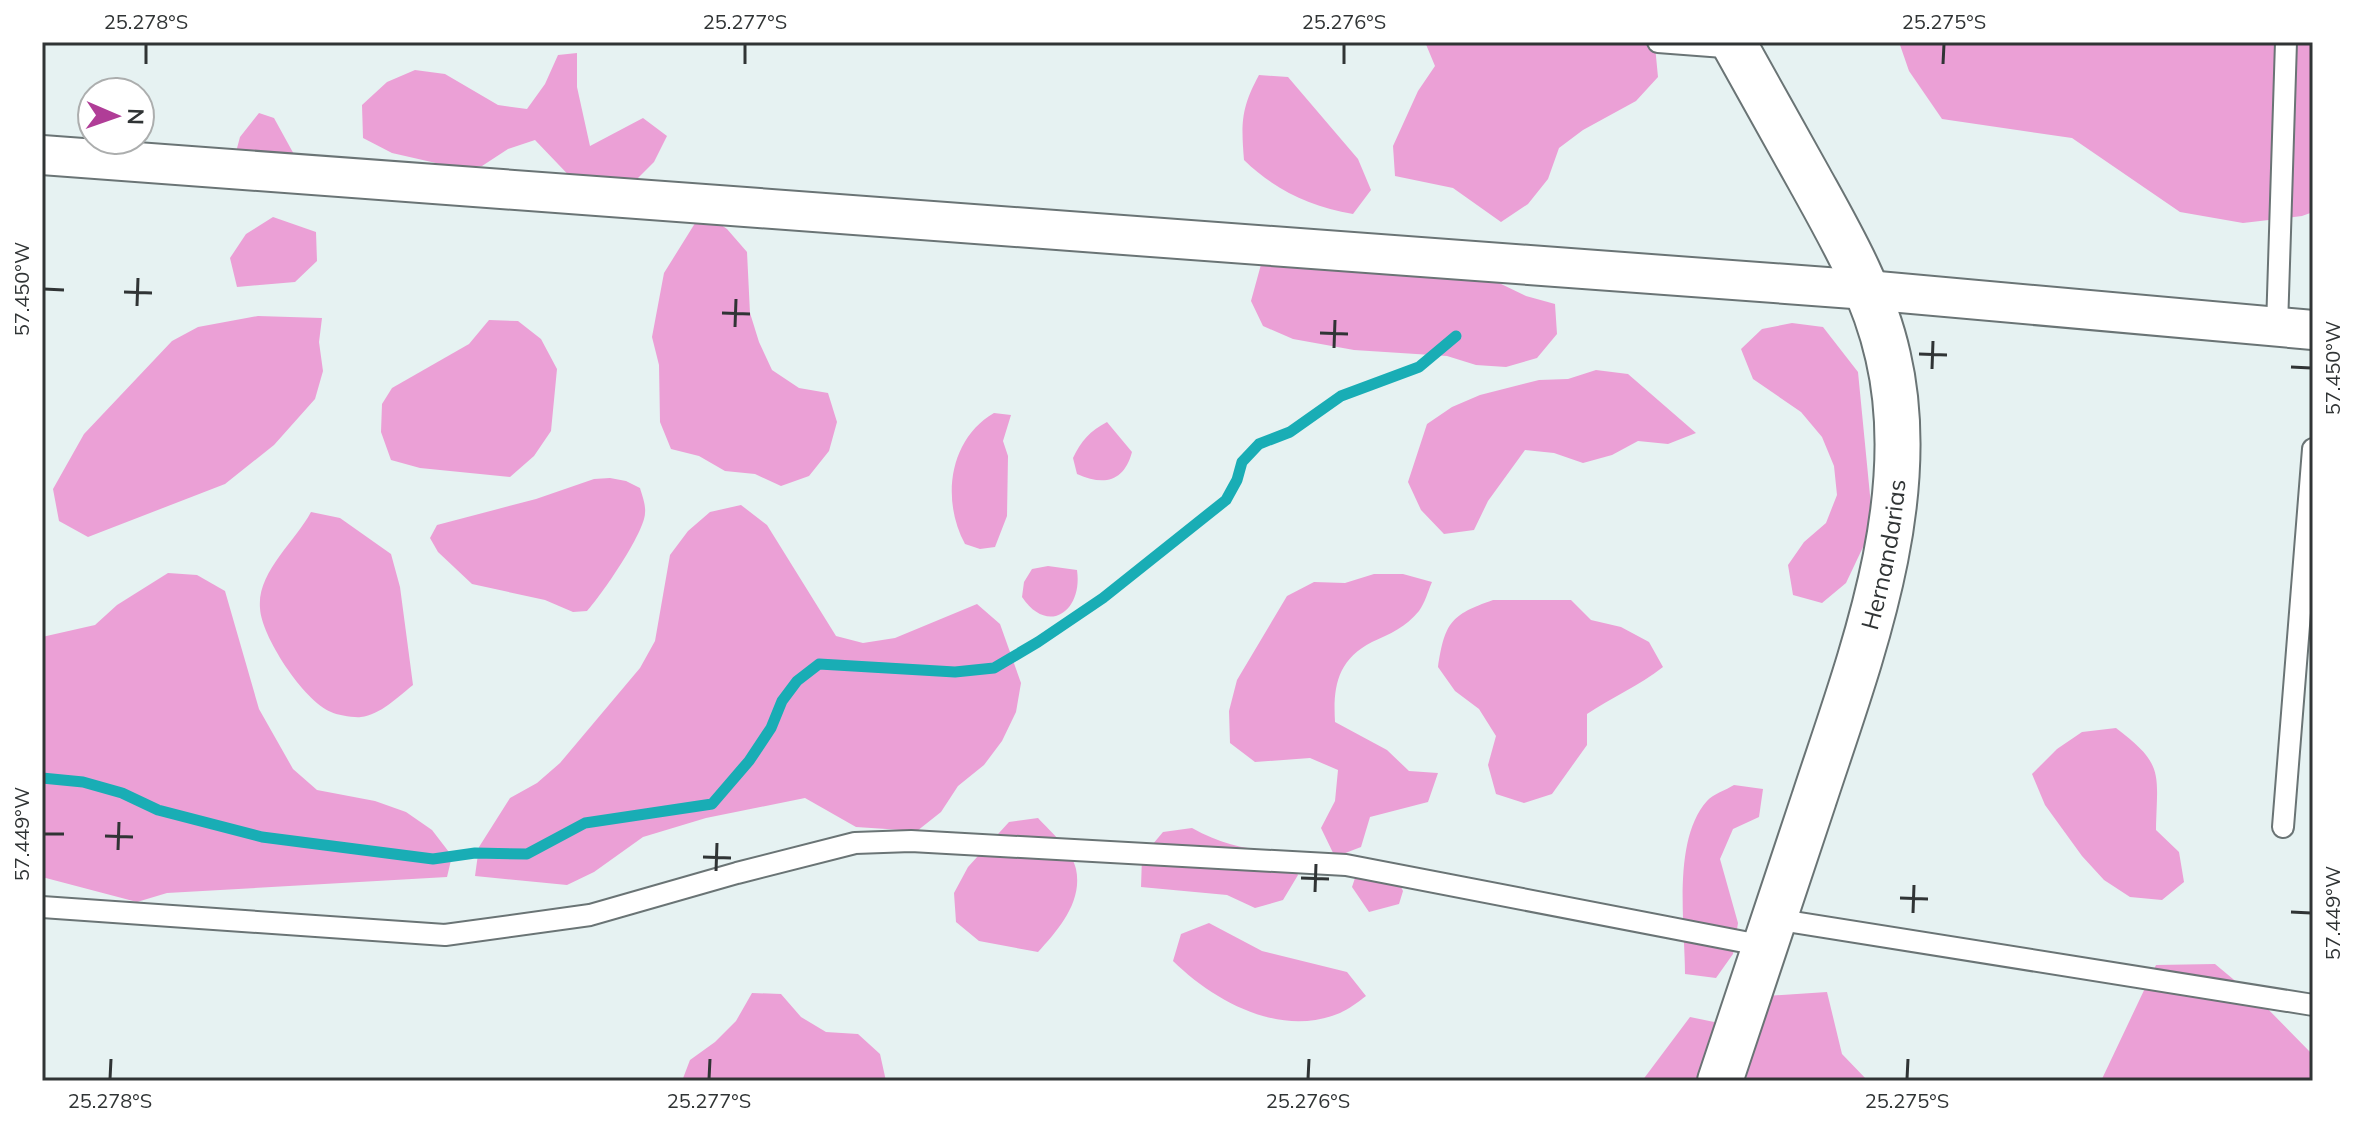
<svg xmlns="http://www.w3.org/2000/svg" width="2355" height="1123" font-family="Mulish,sans-serif">
  <style>
    .forest { fill: #eba0d6 }
    .lines { fill: none; stroke-linecap: round; stroke-linejoin: round }
    .stream { stroke: #19adb5; stroke-width: 11 }
    .service-casing { stroke: #6a7475; stroke-width: 24 }
    .minor-casing { stroke: #6a7475; stroke-width: 42 }
    .tertiary-casing { stroke: #6a7475; stroke-width: 48 }
    .service { stroke: #fff; stroke-width: 20 }
    .minor { stroke: #fff; stroke-width: 38 }
    .tertiary { stroke: #fff; stroke-width: 44 }
    .ticks { fill: none; stroke: #303435; stroke-width: 3 }
    .labels { text-anchor: middle; dominant-baseline: central; stroke-width: 8; stroke-linejoin: round; paint-order: stroke }
    .street-label { font-size: 24px; fill: #303435; stroke: #fff }
    .neatline { fill: none; stroke: #303435; stroke-width: 3 }
    .ticks-label { font-size: 20px; text-anchor: middle; fill: #303435 }
  </style>
  <rect width="100%" height="100%" fill="#e6f2f2"/>
  <!-- forest -->
  <path class="forest" d="M1425,42H1651L1655,46L1658,77L1636,101L1583,130L1559,148L1548,179L1528,204L1501,222L1453,188L1395,176L1393,146L1418,91L1435,66Z
    M1899,42H2313V212L2302,216L2243,223L2180,212L2072,138L1942,119L1909,71Z
    M577,53V87L590,146L643,118L667,136L654,162L633,183L580,187L535,140L508,149L482,166H449L392,153L363,138L362,105L387,82L415,70L445,74L498,105L527,109L545,84L558,55Z
    M1259,75L1288,77L1358,159L1371,190L1353,214C1310,206 1276,191 1244,160C1241,123 1241,108 1259,75Z
    M259,113L274,118L296,158L236,152L240,137Z
    M702,212L727,229L747,252L750,313L759,342L772,370L799,388L828,393L837,422L829,451L809,476L781,486L755,474L725,471L699,456L671,449L660,422L659,365L652,337L664,273Z
    M273,217L316,232L317,261L295,282L237,287L230,258L246,234Z
    M1352,242L1497,282L1526,296L1555,304L1557,334L1537,358L1506,367L1476,365L1447,356L1354,350L1293,339L1263,326L1251,301L1265,250Z
    M258,316L322,318L319,342L323,371L315,399L274,445L225,484L88,537L59,521L53,489L84,434L172,341L198,327Z
    M489,320L518,321L541,339L557,369L551,431L534,456L510,477L420,468L391,460L381,432L382,404L392,388L469,344Z
    M1792,323L1823,327L1858,372L1873,526L1846,583L1822,603L1793,595L1788,565L1804,542L1826,523L1837,495L1834,466L1822,437L1801,412L1753,379L1741,349L1762,329Z
    M1596,370L1628,374L1696,433L1668,444L1638,441L1612,455L1583,463L1554,453L1525,450L1488,501L1474,530L1444,534L1421,510L1408,482L1427,424L1452,407L1480,395L1539,380L1568,379Z
    M994,413L1011,415L1003,441L1008,456L1007,516L995,547L980,549L965,544C941,500 949,439 994,413Z
    M1107,422L1132,452C1124,482 1104,486 1077,474L1073,458C1081,441 1090,431 1107,422Z
    M610,478L626,481L640,488C642,495 646,505 645,513C645,532 601,596 587,611L573,612L545,600L472,584L438,552L430,538L437,525L536,499L594,479Z
    M741,505L767,525L836,636L863,643L895,638L977,604L1000,624L1021,683L1016,712L1002,741L984,765L958,786L941,812L917,831L856,827L805,798L706,818L643,837L594,872L567,885L475,876L479,847L510,798L537,783L560,763L640,668L655,641L670,555L688,531L710,512Z
    M311,512L340,518L391,554L400,587L413,685C398,697 380,715 361,717C354,718 337,715 331,712C304,701 261,636 260,608C257,572 295,542 311,512Z
    M1048,566L1077,570C1083,611 1048,636 1022,597L1024,582L1032,569Z
    M168,573L197,575L225,591L259,709L293,769L317,790L375,801L406,812L432,830L452,856L447,877L167,893L137,902L42,877V637L95,625L117,605Z
    M1374,574H1403L1432,582C1428,591 1425,603 1419,611C1406,627 1390,634 1372,642C1337,660 1333,687 1335,722L1387,750L1409,771L1438,773L1428,802L1370,817L1361,847L1335,857L1321,828L1335,801L1338,770L1310,758L1255,762L1230,743L1229,711L1237,680L1287,596L1314,582L1345,583Z
    M1493,600H1571L1591,620L1621,627L1649,642L1663,667C1639,686 1612,697 1587,714V745L1552,794L1524,803L1496,794L1488,765L1496,736L1479,709L1455,691L1438,667C1445,623 1450,615 1493,600Z
    M2116,728C2165,765 2157,773 2156,830L2179,852L2184,882L2162,900L2130,897L2104,880L2082,856L2045,805L2032,774L2057,749L2082,732Z
    M1734,785L1763,789L1759,817L1733,829L1720,859L1738,923L1733,954L1716,978L1685,974C1685,925 1672,840 1707,801C1713,794 1726,790 1734,785Z
    M1038,818C1051,832 1072,850 1076,869C1083,902 1058,930 1038,952L979,941L956,922L954,893L968,867L1009,822Z
    M1192,828C1221,844 1246,850 1280,851L1298,875L1283,900L1255,908L1227,895L1141,887L1142,857L1163,832Z
    M1361,860L1390,864L1403,891L1399,904L1369,912L1352,887Z
    M1209,923L1262,951L1347,972L1366,996C1358,1002 1349,1009 1340,1013C1281,1038 1215,1002 1173,961L1181,934Z
    M2215,964L2263,1004L2313,1055V1081H2101L2156,965Z
    M1827,992L1842,1054L1868,1081H1746L1749,1053L1766,996Z
    M752,993L781,994L801,1017L826,1032L858,1034L880,1054L886,1081H682L690,1060L715,1042L736,1021Z
    M1690,1017L1719,1023L1702,1081H1642Z"/>
  <g class="lines">
    <!-- stream -->
    <path class="stream" d="M42,778L83,782L122,793L158,810L262,837L433,859L475,853L527,854L585,823L712,804L749,761L771,728L782,701L797,681L819,664L955,672L994,668L1038,642L1103,598L1226,500L1237,480L1242,462L1259,444L1290,432L1341,396L1419,367L1456,336"/>
    <!-- service casing -->
    <g class="service-casing">
      <path id="service" d="M1658,42L1737,48
        M2277,327L2286,42
        M2283,827L2313,449
        M42,907L445,935L590,915L737,873L855,843L911,841L1346,865L1765,946
        M1774,919L2313,1005"/>
    </g>
    <!-- minor casing -->
    <g class="minor-casing">
      <path id="minor" d="M42,155L1867,290L2313,330"/>
    </g>
    <!-- tertiary casing -->
    <g class="tertiary-casing">
      <g id="tertiary">
        <path id="s1" d="M1720,1081C1752,987 1783,893 1814,799C1859,662 1922,502 1888,356C1874,293 1841,236 1810,180C1784,134 1759,88 1733,42"/>
      </g>
    </g>
    <!-- service -->
    <use href="#service" class="service"/>
    <!-- minor -->
    <use href="#minor" class="minor"/>
    <!-- tertiary -->
    <use href="#tertiary" class="tertiary"/>
  </g>
  <!-- ticks -->
  <path class="ticks" d="M146,64V44M745,64V44M1344,64V44M1943,64L1944,44M44,289L64,290M124,292L152,293M137,306L138,278M722,313L750,314M735,327L736,299M1320,333L1348,334M1334,348L1335,320M1919,354L1947,355M2291,367L2311,368M1932,369L1933,341M44,834H64M105,836L133,837M118,850L119,822M703,857L731,858M716,871L717,843M1301,878L1329,879M1315,892L1316,864M1900,898L1928,899M2291,912L2311,913M1913,913L1914,885M110,1079L111,1059M709,1079L710,1059M1308,1079L1309,1059M1907,1079L1908,1059"/>
  <g class="labels">
    <!-- street labels -->
    <g class="street-label">
      <text stroke="none"><textPath href="#s1" startOffset="552">Hernandarias</textPath></text>
    </g>
  </g>
  <!-- border -->
  <rect width="2355" height="1123" fill="none" stroke="#ffffff" stroke-width="88"/>
  <!-- north arrow -->
  <g transform="translate(116 116) rotate(92)"><circle r="38" fill="#ffffff" stroke="#acaeae" stroke-width="2"/>
  <path d="M0-6L14 30L0 20L-14 30Z" fill="#b03d97"/>
  <text y="-12" font-size="22" font-weight="bold" text-anchor="middle" fill="#303435">N</text>
  </g>
  <rect x="44" y="44" width="2267" height="1035" class="neatline"/>
  <g class="ticks-label">
    <text x="146" y="29">25.278°S</text>
    <text x="745" y="29">25.277°S</text>
    <text x="1344" y="29">25.276°S</text>
    <text x="1944" y="29">25.275°S</text>
    <text transform="translate(22 289) rotate(-90)" y="7">57.450°W</text>
    <text transform="translate(2333 368) rotate(-90)" y="7">57.450°W</text>
    <text transform="translate(22 834) rotate(-90)" y="7">57.449°W</text>
    <text transform="translate(2333 913) rotate(-90)" y="7">57.449°W</text>
    <text x="110" y="1108">25.278°S</text>
    <text x="709" y="1108">25.277°S</text>
    <text x="1308" y="1108">25.276°S</text>
    <text x="1907" y="1108">25.275°S</text>
  </g>
</svg>
